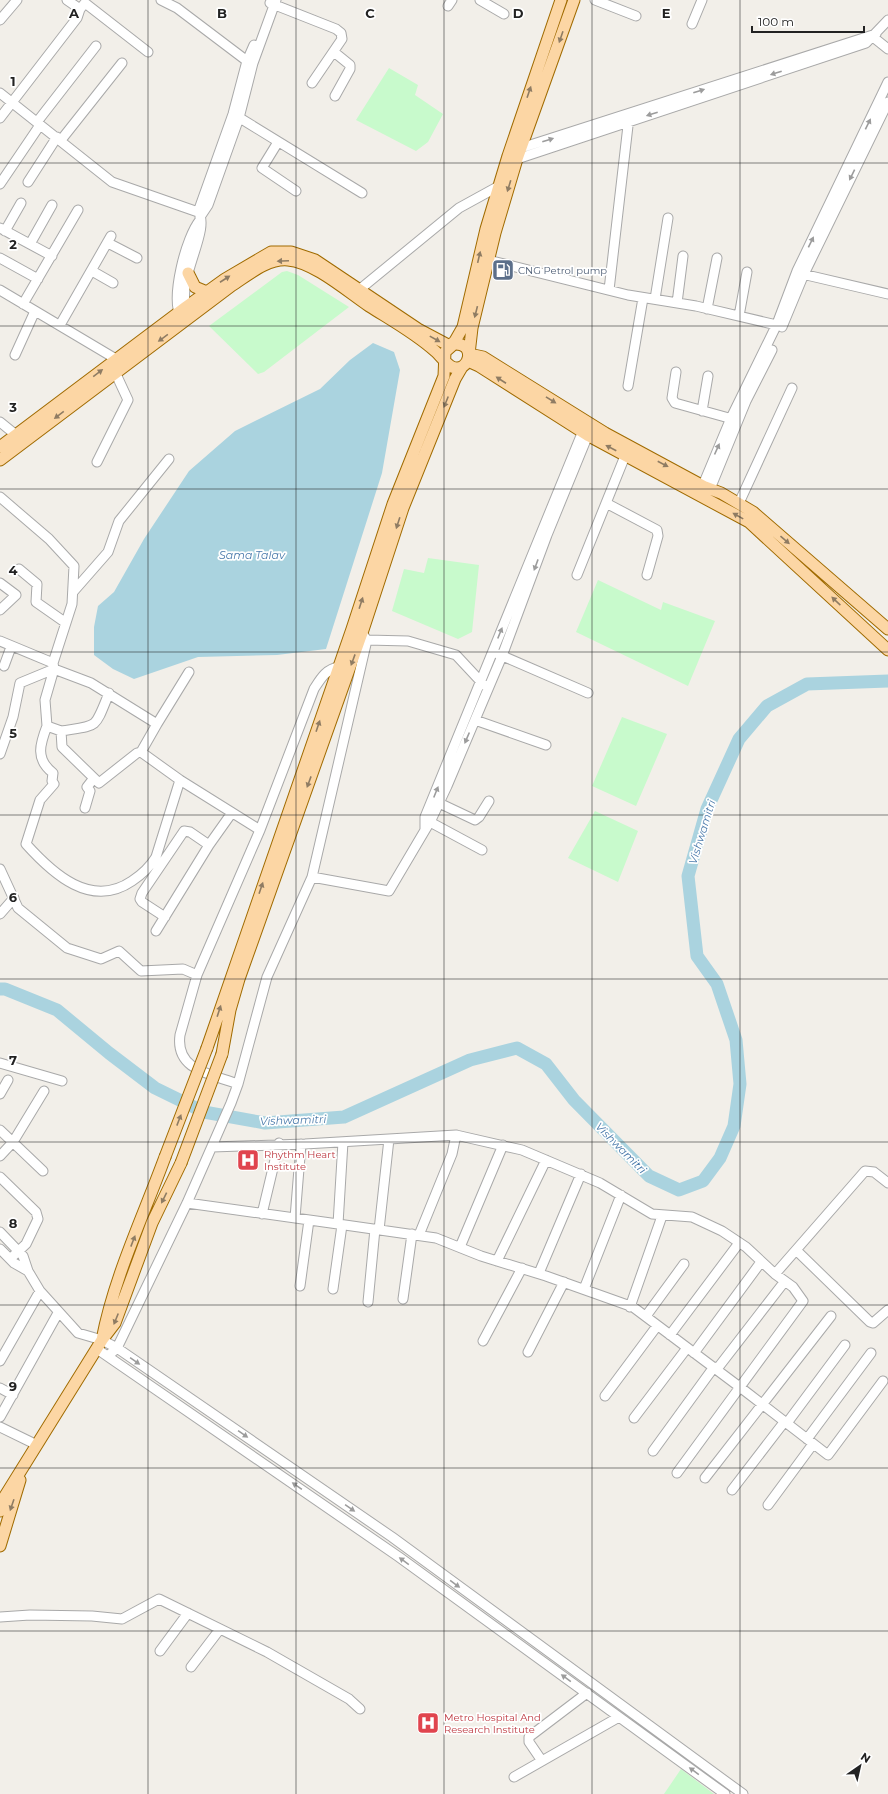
<svg xmlns="http://www.w3.org/2000/svg" width="888" height="1794" font-family="Montserrat,sans-serif">
  <style>
    .park { fill: #c8facc }
    .water { fill: #aad3df }
    .lines { fill: none; stroke-linecap: round; stroke-linejoin: round }
    .river { stroke: #aad3df; stroke-width: 13 }
    .minor-casing { stroke: #a9a9a9; stroke-width: 11 }
    .major-casing { stroke: #a06b00; stroke-width: 13 }
    .minor { stroke: #fff; stroke-width: 9 }
    .major { stroke: #fcd6a4; stroke-width: 11 }
    .major-bridge-casing { stroke: #a06b00; stroke-width: 13; stroke-linecap: butt }
    .major-bridge { stroke: #fcd6a4; stroke-width: 11 }
    .oneway { fill: #8f7c63 }
    .oneway2 { fill: #9c9c9c }
    .grid { fill: none; stroke: #222; stroke-width: 1; stroke-opacity: 0.55 }
    .labels { text-anchor: middle; dominant-baseline: central; stroke-width: 3.5; stroke-linejoin: round; paint-order: stroke }
    .service-label { font-size: 10px; fill: #4e5e75; stroke: #fff; text-anchor: start }
    .health-label { font-size: 10px; fill: #be3a42; stroke: #fff; text-anchor: start }
    .water-label { font-size: 11px; font-style: italic; fill: #4a7aab; stroke: #fff }
    .grid-label { font-size: 13px; text-anchor: middle; font-weight: bold; fill: #222; stroke: #fff; stroke-width: 3.5; stroke-linejoin: round; paint-order: stroke }
  </style>
  <rect width="100%" height="100%" fill="#f2efe9"/>
  <!-- park -->
  <path class="park" d="M389,68L418,85L415,95L443,114L428,142L416,151L356,120Z
    M287,271L298,275L349,307L264,372L258,374L209,326L282,272Z
    M428,558L479,565L472,632L458,639L392,611L404,569L424,573Z
    M598,580L661,610L663,602L715,621L688,686L576,632Z
    M622,717L667,734L636,806L592,786Z
    M595,811L638,831L618,882L568,858Z
    M681,1769L714,1794H664Z"/>
  <!-- water -->
  <path class="water" d="M373,343L394,352L400,370L382,473L326,649L277,655L198,657L134,679L113,669L94,655V627L98,606L114,592L144,539L189,471L235,431L320,389L350,360Z"/>
  <g class="lines">
    <!-- river -->
    <path class="river" d="M0,989H5L57,1010L109,1053L155,1088L204,1112L265,1123L344,1117L470,1060L517,1048L546,1064L574,1100L649,1176L679,1190L703,1181L720,1158L734,1126L740,1084L736,1040L717,984L697,956L688,876L707,809L739,739L767,706L807,684L888,681"/>
    <!-- minor casing -->
    <g class="minor-casing">
      <path id="minor" d="M67,0L80,9L85,3L148,52
        M161,0L177,8L251,64
        M480,0L504,14
        M595,0L636,16
        M270,3L336,29L341,33L342,39L312,83
        M448,6L452,0
        M0,20L17,0
        M692,24L702,0
        M873,37L888,49
        M334,52L350,65V69L335,96
        M0,93L112,182L198,212C212,229 173,284 188,311
        M235,115L362,193
        M0,118L77,18L80,9
        M37,122L96,46
        M61,140L122,63
        M278,142L262,168L296,191
        M516,147L521,148L876,34
        M512,157L517,159L866,43L888,20
        M28,182L57,137
        M0,184L40,125
        M198,212L233,114L247,61L254,45
        M200,217L208,205L239,118L253,63L276,0
        M0,228L52,256
        M5,231L21,203
        M108,243L137,258
        M30,244L52,205
        M0,258L38,279
        M488,260L628,295L696,306L781,326
        M92,271L113,283
        M798,273L888,294
        M0,290L121,362
        M359,290L459,208L499,186
        M609,290L629,117
        M655,299L668,218
        M677,303L683,256
        M23,304L78,210
        M707,309L717,258
        M739,316L747,272
        M181,318C170,298 186,237 200,220
        M60,325L111,236
        M782,327L804,274L888,102
        M15,355L35,311
        M676,372L672,398L675,403L736,420
        M628,386L643,298
        M702,411L708,376
        M0,422L16,435
        M97,462L128,400L115,372
        M703,485L731,418L777,324L797,271L888,82
        M710,489L746,401L772,350
        M0,497L49,539L74,566L72,604L53,663L54,669L45,700L47,726L61,731L62,747L99,783L137,753L141,752L157,724L91,683L54,669L20,683L13,717L0,754
        M606,503L657,530L658,536L647,575
        M739,503L792,388
        M19,569L37,584L36,602L66,623
        M577,575L625,456
        M0,583L16,595L0,610
        M73,592L108,552L119,521L169,459
        M367,640L408,641L456,655L484,685
        M0,641L53,663
        M498,654L588,693
        M4,666L11,647
        M475,720L546,745
        M157,724L189,672
        M47,726C40,744 35,759 53,773L52,781L54,784L40,800L26,844C53,874 91,909 132,881C141,875 150,867 156,857L180,780
        M61,731C99,725 94,730 109,693
        M141,752L180,780L260,830
        M439,803L475,820L479,817L489,801
        M85,808L90,791L87,787L94,778
        M430,822L482,850
        M425,829V817L585,426
        M0,869L18,908L67,948L101,959L119,951L141,971L183,969L197,975
        M312,877L389,891L431,820L447,786L502,656L547,535L590,430
        M0,914L14,898
        M165,917L142,902L140,899L142,893L184,831L190,832L209,845
        M156,931L209,845L231,814
        M0,1063L62,1081
        M238,1084C212,1074 175,1071 180,1035L197,975L260,830L314,689C321,678 326,669 339,667
        M0,1094L8,1080
        M0,1130L43,1171
        M212,1147L305,1144L456,1135L522,1150L600,1183L652,1214L692,1217L722,1231L746,1247L775,1274L793,1287L803,1301L677,1473
        M0,1156L13,1142L44,1091
        M0,1177L36,1212L38,1219L26,1244L10,1259
        M187,1203L338,1224L343,1142
        M262,1214L279,1143
        M295,1218L301,1144
        M338,1224L436,1238L481,1256L546,1276L633,1307L745,1391L828,1455L883,1381
        M379,1230L389,1139
        M0,1232L23,1256L28,1271L40,1291L78,1333L102,1340L117,1348L392,1537L743,1794
        M419,1235L452,1154L456,1135
        M460,1247L503,1145
        M0,1249L14,1263L28,1271
        M796,1250L870,1322L873,1323L888,1310
        M497,1261L546,1160
        M539,1273L581,1174
        M775,1274L865,1171L874,1172L888,1183
        M300,1286L309,1220
        M333,1289L342,1225
        M584,1289L621,1195
        M403,1299L412,1234
        M368,1302L375,1229
        M630,1307L662,1216
        M646,1316L684,1264
        M670,1335L739,1243
        M483,1341L522,1268
        M97,1349L399,1557L725,1794
        M528,1352L564,1282
        M694,1353L761,1262
        M109,1355L117,1348L187,1203L231,1103L238,1084L267,977L312,877L367,640L362,633
        M0,1361L40,1291
        M717,1369L785,1281
        M0,1388L13,1395
        M605,1396L657,1326
        M0,1417L58,1313
        M634,1418L687,1348
        M787,1423L845,1345
        M0,1427L37,1445
        M807,1439L871,1353
        M653,1451L714,1367
        M705,1478L831,1316
        M732,1490L785,1421
        M768,1505L813,1444
        M0,1617L30,1615L92,1616L122,1619L159,1599L267,1652L349,1699L360,1709
        M160,1651L188,1613
        M191,1667L220,1629
        M542,1761L529,1742V1737L587,1693
        M514,1777L619,1717"/>
    </g>
    <!-- major casing -->
    <g class="major-casing">
      <path id="major" d="M574,0L517,159L495,233L472,328L469,354L483,357L605,433L705,487L721,493L753,512L888,629
        M188,273L195,287L207,292
        M468,361L479,366L589,436L749,522L888,650
        M0,447L186,307L225,279L271,252H291L315,260L418,329L450,346L455,341L463,327L486,229L508,156L561,0
        M0,460L231,286C247,276 267,258 288,260C314,262 348,292 369,306C391,320 415,333 435,351C440,355 446,364 452,367C470,374 477,342 454,344L445,352L444,376L393,504L352,629L207,1048
        M222,1054L230,1010L239,979L362,633L403,508L455,379L462,367
        M165,1157C143,1217 114,1277 102,1340L115,1323L152,1223L181,1163
        M0,1511L5,1496L102,1340
        M0,1546L20,1480"/>
    </g>
    <!-- minor -->
    <use href="#minor" class="minor"/>
    <!-- major -->
    <use href="#major" class="major"/>
    <!-- major-bridge casing -->
    <g class="major-bridge-casing">
      <path id="major-bridge" d="M165,1157L207,1048
        M181,1163L222,1054"/>
    </g>
    <!-- major-bridge -->
    <use href="#major-bridge" class="major-bridge"/>
  </g>
  <!-- one-way arrows -->
  <defs><path id="oneway-solid" d="M-6-.8H1V-3.2L6.5 0L1 3.2V.8H-6Z"/></defs>
  <g class="oneway">
    <use href="#oneway-solid" transform="translate(561 37) rotate(109)"/>
    <use href="#oneway-solid" transform="translate(529 92) rotate(-71)"/>
    <use href="#oneway-solid" transform="translate(509 186) rotate(107)"/>
    <use href="#oneway-solid" transform="translate(479 257) rotate(-77)"/>
    <use href="#oneway-solid" transform="translate(283 261) rotate(178)"/>
    <use href="#oneway-solid" transform="translate(225 279) rotate(-33)"/>
    <use href="#oneway-solid" transform="translate(476 312) rotate(104)"/>
    <use href="#oneway-solid" transform="translate(163 338) rotate(144)"/>
    <use href="#oneway-solid" transform="translate(435 339) rotate(29)"/>
    <use href="#oneway-solid" transform="translate(98 373) rotate(-37)"/>
    <use href="#oneway-solid" transform="translate(501 380) rotate(-147)"/>
    <use href="#oneway-solid" transform="translate(551 400) rotate(32)"/>
    <use href="#oneway-solid" transform="translate(446 402) rotate(112)"/>
    <use href="#oneway-solid" transform="translate(59 415) rotate(143)"/>
    <use href="#oneway-solid" transform="translate(611 448) rotate(-152)"/>
    <use href="#oneway-solid" transform="translate(663 464) rotate(28)"/>
    <use href="#oneway-solid" transform="translate(738 516) rotate(-151)"/>
    <use href="#oneway-solid" transform="translate(398 523) rotate(108)"/>
    <use href="#oneway-solid" transform="translate(785 540) rotate(41)"/>
    <use href="#oneway-solid" transform="translate(836 601) rotate(-137)"/>
    <use href="#oneway-solid" transform="translate(361 603) rotate(-72)"/>
    <use href="#oneway-solid" transform="translate(353 660) rotate(110)"/>
    <use href="#oneway-solid" transform="translate(318 726) rotate(-71)"/>
    <use href="#oneway-solid" transform="translate(309 782) rotate(110)"/>
    <use href="#oneway-solid" transform="translate(261 888) rotate(-71)"/>
    <use href="#oneway-solid" transform="translate(219 1011) rotate(-72)"/>
    <use href="#oneway-solid" transform="translate(179 1120) rotate(-69)"/>
    <use href="#oneway-solid" transform="translate(164 1198) rotate(116)"/>
    <use href="#oneway-solid" transform="translate(133 1241) rotate(-69)"/>
    <use href="#oneway-solid" transform="translate(116 1319) rotate(112)"/>
    <use href="#oneway-solid" transform="translate(12 1505) rotate(109)"/>
  </g>
  <g class="oneway2">
    <use href="#oneway-solid" transform="translate(776 73) rotate(162)"/>
    <use href="#oneway-solid" transform="translate(699 91) rotate(-18)"/>
    <use href="#oneway-solid" transform="translate(652 114) rotate(162)"/>
    <use href="#oneway-solid" transform="translate(868 124) rotate(-64)"/>
    <use href="#oneway-solid" transform="translate(548 140) rotate(-18)"/>
    <use href="#oneway-solid" transform="translate(852 175) rotate(116)"/>
    <use href="#oneway-solid" transform="translate(811 242) rotate(-64)"/>
    <use href="#oneway-solid" transform="translate(717 449) rotate(-66)"/>
    <use href="#oneway-solid" transform="translate(536 565) rotate(110)"/>
    <use href="#oneway-solid" transform="translate(500 633) rotate(-68)"/>
    <use href="#oneway-solid" transform="translate(467 738) rotate(113)"/>
    <use href="#oneway-solid" transform="translate(436 792) rotate(-68)"/>
    <use href="#oneway-solid" transform="translate(135 1361) rotate(35)"/>
    <use href="#oneway-solid" transform="translate(243 1434) rotate(35)"/>
    <use href="#oneway-solid" transform="translate(297 1486) rotate(-145)"/>
    <use href="#oneway-solid" transform="translate(350 1508) rotate(35)"/>
    <use href="#oneway-solid" transform="translate(404 1561) rotate(-144)"/>
    <use href="#oneway-solid" transform="translate(455 1584) rotate(36)"/>
    <use href="#oneway-solid" transform="translate(566 1678) rotate(-144)"/>
    <use href="#oneway-solid" transform="translate(694 1771) rotate(-144)"/>
  </g>
  <!-- grid -->
  <path class="grid" d="M148,0V1794M296,0V1794M444,0V1794M592,0V1794M740,0V1794M0,163H888M0,326H888M0,489H888M0,652H888M0,815H888M0,979H888M0,1142H888M0,1305H888M0,1468H888M0,1631H888"/>
  <!-- icons -->
  <defs>
    <g id="fuel-square" transform="scale(1.15)"><rect x="-9" y="-9" width="18" height="18" rx="4" fill="#5c6f8a" stroke="#fff"/><path d="M-5.5-6h7V0h2V4h1.3V-2.5L3-4.5l.8-.8L6-3V5H2.5V1h-1V6h-7ZM-4.2-4.7v3.2H.2V-4.7Z" fill="#fff"/></g>
    <g id="hospital-square" transform="scale(1.15)"><rect x="-9" y="-9" width="18" height="18" rx="4" fill="#e0444e" stroke="#fff"/><path d="M-5-5h3v3.5h4V-5h3V5h-3V1.5h-4V5h-3Z" fill="#fff"/></g>
  </defs>
  <g fill-rule="evenodd">
    <use href="#fuel-square" x="503" y="270"/>
    <use href="#hospital-square" x="248" y="1160"/>
    <use href="#hospital-square" x="428" y="1723"/>
  </g>
  <g class="labels">
    <!-- service labels -->
    <g class="service-label">
      <text x="518" y="270">CNG Petrol pump</text>
    </g>
    <!-- health labels -->
    <g class="health-label">
      <text x="264" y="1154">Rhythm Heart<tspan x="264" dy="12">Institute</tspan></text>
      <text x="444" y="1717">Metro Hospital And<tspan x="444" dy="12">Research Institute</tspan></text>
    </g>
    <!-- water labels -->
    <g class="water-label">
      <text x="252" y="555">Sama Talav</text>
      <text transform="translate(702 832) rotate(-73)">Vishwamitri</text>
      <text transform="translate(293 1120) rotate(-2)">Vishwamitri</text>
      <text transform="translate(621 1148) rotate(45)">Vishwamitri</text>
    </g>
  </g>
  <g class="grid-label">
    <text x="74" y="18">A</text>
    <text x="222" y="18">B</text>
    <text x="370" y="18">C</text>
    <text x="518" y="18">D</text>
    <text x="666" y="18">E</text>
    <text x="13" y="86">1</text>
    <text x="13" y="249">2</text>
    <text x="13" y="412">3</text>
    <text x="13" y="575">4</text>
    <text x="13" y="738">5</text>
    <text x="13" y="902">6</text>
    <text x="13" y="1065">7</text>
    <text x="13" y="1228">8</text>
    <text x="13" y="1391">9</text>
  </g>
  <!-- north arrow -->
  <g transform="translate(860 1766) rotate(34)" stroke="#ffffff" stroke-width="3" paint-order="stroke">
  <path d="M0-3L7 15L0 10L-7 15Z" fill="#222222"/>
  <text y="-6" font-size="11" font-weight="bold" text-anchor="middle" fill="#222222">N</text>
  </g>
  <!-- scale -->
  <path d="M752 26v6h112v-6" fill="none" stroke="#222222" stroke-width="2"/>
  <text x="758" y="26" font-size="12" fill="#222222" stroke="#ffffff" stroke-width="3" paint-order="stroke">100 m</text>
</svg>
